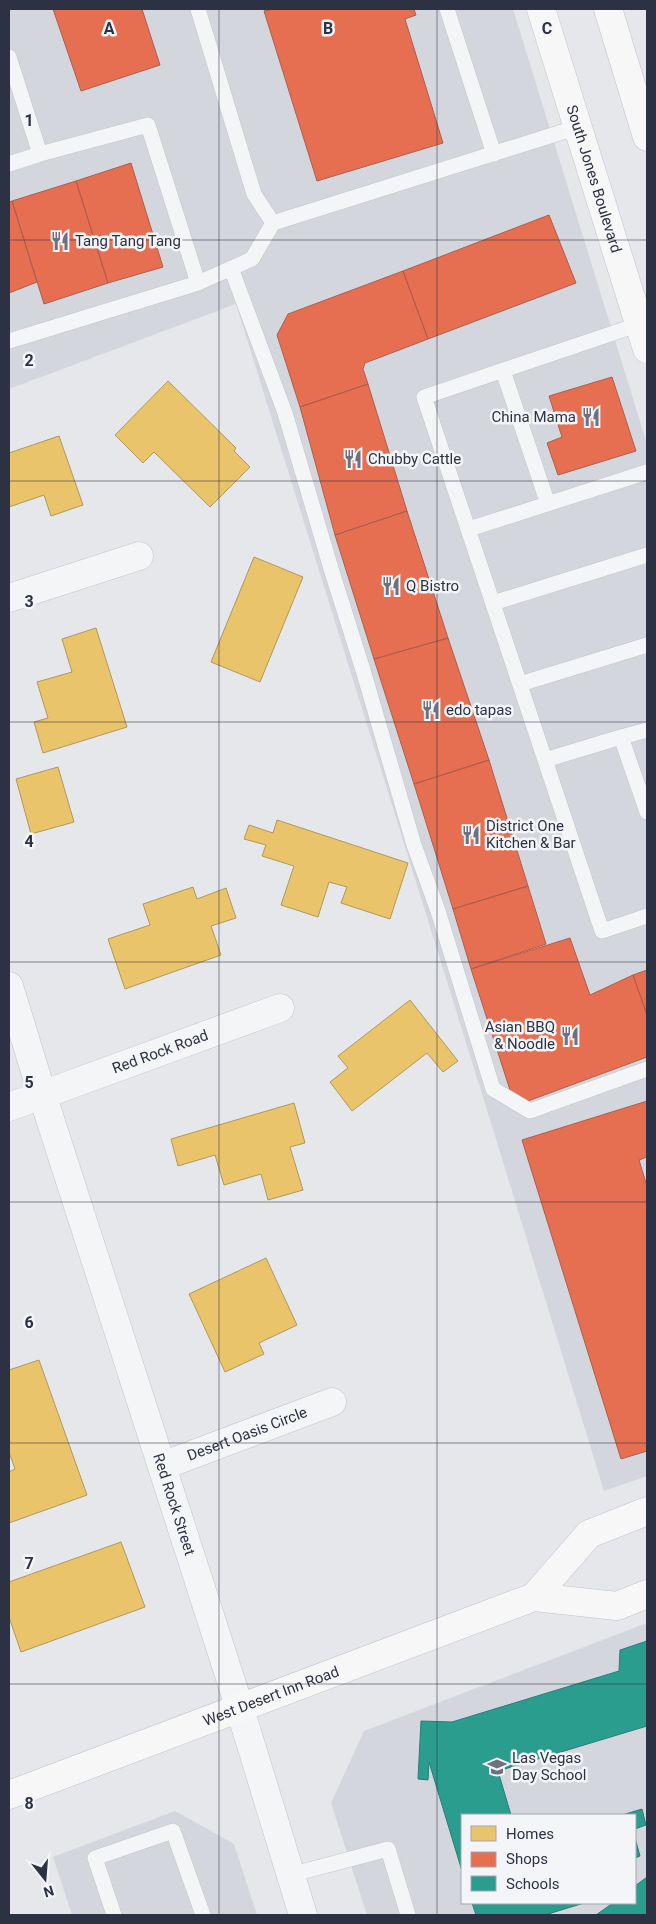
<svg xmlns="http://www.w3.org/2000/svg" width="656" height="1924" font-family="Roboto,sans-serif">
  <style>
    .built { fill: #d4d6dd; fill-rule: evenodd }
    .homes { fill: #e9c46a; stroke: #b0985e }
    .shops { fill: #e76f51; stroke: #af5d4d }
    .schools { fill: #2a9d8f; stroke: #2b7d78 }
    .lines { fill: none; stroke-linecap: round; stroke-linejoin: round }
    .lane-casing { stroke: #c3c5c8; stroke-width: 16 }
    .street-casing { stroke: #c3c5c8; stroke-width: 29 }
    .primary-casing { stroke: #c2c4c8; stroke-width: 29 }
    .lane { stroke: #f4f5f6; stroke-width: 15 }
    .street { stroke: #f4f5f6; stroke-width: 28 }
    .primary { stroke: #f7f7f8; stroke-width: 28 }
    .grid { fill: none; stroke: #2c3243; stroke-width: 1; stroke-opacity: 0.55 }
    .labels { text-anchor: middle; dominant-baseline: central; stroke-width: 5; stroke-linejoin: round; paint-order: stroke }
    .street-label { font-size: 15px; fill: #2c3243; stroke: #f4f5f8 }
    .poi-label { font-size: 15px; fill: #2c3243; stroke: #f4f5f8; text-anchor: start }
    .grid-label { font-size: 16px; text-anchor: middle; font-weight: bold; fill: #2c3243; stroke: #f4f5f8; stroke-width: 5; stroke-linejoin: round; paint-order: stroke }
  </style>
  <rect width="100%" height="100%" fill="#e5e7ea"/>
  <!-- built -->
  <path class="built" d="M9,9H513L647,444V1476L604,1491L496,1139L236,304L9,389Z
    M647,1623V1915H367L331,1803L364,1731ZM462,1815H635V1903H462Z
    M175,1811L234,1844L257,1915H72L53,1857Z"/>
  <!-- homes -->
  <path class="homes" d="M168,381L236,448L234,451L250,467L210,507L154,452L143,463L115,435Z
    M59,436L83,505L51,516L44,495L9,507V453Z
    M254,557L303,577L260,682L211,662Z
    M96,628L127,727L43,753L34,722L48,718L37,682L72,672L62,639Z
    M58,767L74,822L31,834L16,779Z
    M277,820L408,863L390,919L341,903L347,887L329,882L318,917L281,905L294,866L262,856L266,845L244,839L249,825L273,833Z
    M193,887L197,899L226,888L236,918L211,926L221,955L125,989L108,939L150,925L143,904Z
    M410,1000L458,1061L443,1072L427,1053L352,1111L330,1082L348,1068L338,1056Z
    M294,1103L305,1143L290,1147L303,1190L268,1200L261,1174L224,1185L215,1155L178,1166L171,1139Z
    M266,1258L297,1325L259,1343L264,1354L225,1372L189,1294Z
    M39,1360L87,1495L9,1523V1472L15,1469L9,1452V1370Z
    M121,1542L145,1607L21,1652L9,1617V1582Z"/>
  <!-- shops -->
  <path class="shops" d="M53,9H142L160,65L81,91Z
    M273,9H414L416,15L405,19L443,143L317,181L264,11Z
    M131,163L163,267L108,283L76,181Z
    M76,181L108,283L44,304L12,201Z
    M12,201L37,282L9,293V202Z
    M549,215L576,283L428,339L403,271Z
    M403,271L428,339L365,363L363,369L368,384L300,407L277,335L288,314Z
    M612,377L636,451L558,475L547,443L562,437L549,396Z
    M368,384L407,511L335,535L300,407Z
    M407,511L448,638L374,659L335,535Z
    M448,638L489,760L414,784L374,659Z
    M489,760L528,886L453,909L414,784Z
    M528,886L546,944L471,969L453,909Z
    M570,938L590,995L633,975L647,1015V1057L528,1101L511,1093L471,969Z
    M647,970V1015L633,975Z
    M647,1101V1157L639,1160L647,1186V1451L621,1459L522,1140Z"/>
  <!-- schools -->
  <path class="schools" d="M647,1641V1726L498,1771L511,1815H462V1871L429,1762L428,1780L418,1779L421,1721L452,1722L619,1671L620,1650Z
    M642,1809L646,1825L635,1829V1815H622Z
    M635,1838L640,1856L635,1858Z
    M647,1877V1915H596L613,1903H635V1886Z
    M472,1903H584L545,1915H476Z"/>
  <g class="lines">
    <!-- lane casing -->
    <g class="lane-casing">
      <path id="lane" d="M198,9L254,194L273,223L578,127
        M447,9L494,154
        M9,57L40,154L148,125L198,283L9,341
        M9,164L40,154
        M231,268L285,413L332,572L363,670L414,845L438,911L493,1089L530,1111L647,1069
        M198,283L252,259L273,223
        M640,324L424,397L602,931L647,916
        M503,371L548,504
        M469,529L647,472
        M493,603L647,555
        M520,684L647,645
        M621,737L647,730
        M545,760L621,737L647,812
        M290,1875L388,1849L408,1915
        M114,1915L95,1858L173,1831L203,1915"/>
    </g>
    <!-- street casing -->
    <g class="street-casing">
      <g id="street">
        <path d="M9,598L139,556"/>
        <path id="s1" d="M9,986L42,1094L240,1709L303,1915"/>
        <path id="s2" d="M9,1107L280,1008"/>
        <path id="s3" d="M162,1466L332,1402"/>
      </g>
    </g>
    <!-- primary casing -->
    <g class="primary-casing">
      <g id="primary">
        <path id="s4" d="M541,9L647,349"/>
        <path d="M608,9L647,137"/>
        <path d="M534,1597L589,1534L647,1511"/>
        <path id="s5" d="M9,1795L534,1597L617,1606L647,1594"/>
      </g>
    </g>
    <!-- lane -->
    <use href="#lane" class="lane"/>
    <!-- street -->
    <use href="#street" class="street"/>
    <!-- primary -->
    <use href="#primary" class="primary"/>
  </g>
  <!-- grid -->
  <path class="grid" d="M219,9V1915M437,9V1915M9,240H647M9,481H647M9,722H647M9,962H647M9,1202H647M9,1443H647M9,1684H647"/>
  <!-- icons -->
  <defs>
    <g id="restaurant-bare" transform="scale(1.5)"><path d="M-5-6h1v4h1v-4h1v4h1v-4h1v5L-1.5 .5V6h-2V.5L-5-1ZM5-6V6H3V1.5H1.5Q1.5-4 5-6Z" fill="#6d717d" stroke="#f4f5f8" stroke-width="2.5" paint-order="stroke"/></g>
    <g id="school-bare" transform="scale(1.5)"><path d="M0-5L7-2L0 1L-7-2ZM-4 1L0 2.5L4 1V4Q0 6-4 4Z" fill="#6d717d" stroke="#f4f5f8" stroke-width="2.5" paint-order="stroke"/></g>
  </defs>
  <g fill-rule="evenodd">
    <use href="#restaurant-bare" x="60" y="241"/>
    <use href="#restaurant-bare" x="591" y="417"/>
    <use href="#restaurant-bare" x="353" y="459"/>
    <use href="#restaurant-bare" x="391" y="586"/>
    <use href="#restaurant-bare" x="431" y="710"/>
    <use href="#restaurant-bare" x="471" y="835"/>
    <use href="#restaurant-bare" x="570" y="1036"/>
    <use href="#school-bare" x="497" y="1767"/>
  </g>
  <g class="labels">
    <!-- street labels -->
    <g class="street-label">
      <text stroke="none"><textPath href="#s4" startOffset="178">South Jones Boulevard</textPath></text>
      <text stroke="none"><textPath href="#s2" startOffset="161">Red Rock Road</textPath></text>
      <text stroke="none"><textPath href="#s3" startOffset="91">Desert Oasis Circle</textPath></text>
      <text stroke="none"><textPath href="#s1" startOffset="544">Red Rock Street</textPath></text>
      <text stroke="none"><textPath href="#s5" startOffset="280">West Desert Inn Road</textPath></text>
    </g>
    <!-- poi labels -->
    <g class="poi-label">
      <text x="75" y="241">Tang Tang Tang</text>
      <text x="576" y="417" text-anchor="end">China Mama</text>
      <text x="368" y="459">Chubby Cattle</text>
      <text x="406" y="586">Q Bistro</text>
      <text x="446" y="710">edo tapas</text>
      <text x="486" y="826">District One<tspan x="486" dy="17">Kitchen &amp; Bar</tspan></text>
      <text x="555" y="1027" text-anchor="end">Asian BBQ<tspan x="555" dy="17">&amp; Noodle</tspan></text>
      <text x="512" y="1758">Las Vegas<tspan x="512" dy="17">Day School</tspan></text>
    </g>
  </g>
  <g class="grid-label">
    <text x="109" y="34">A</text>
    <text x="328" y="34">B</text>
    <text x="547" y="34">C</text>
    <text x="29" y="126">1</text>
    <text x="29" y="366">2</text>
    <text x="29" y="607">3</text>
    <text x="29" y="847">4</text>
    <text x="29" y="1088">5</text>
    <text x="29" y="1328">6</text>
    <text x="29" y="1569">7</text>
    <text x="29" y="1809">8</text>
  </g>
  <!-- border -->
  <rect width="656" height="1924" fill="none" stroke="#2c3243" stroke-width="20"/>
  <!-- legend -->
  <rect x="461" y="1814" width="175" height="90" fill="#f4f5f8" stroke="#a4a7b0"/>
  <rect x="471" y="1826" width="25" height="15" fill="#e9c46a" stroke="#a4a7b0"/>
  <text x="506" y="1839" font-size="15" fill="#2c3243">Homes</text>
  <rect x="471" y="1852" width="25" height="15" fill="#e76f51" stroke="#a4a7b0"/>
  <text x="506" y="1864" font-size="15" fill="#2c3243">Shops</text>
  <rect x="471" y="1876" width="25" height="15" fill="#2a9d8f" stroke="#a4a7b0"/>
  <text x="506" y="1889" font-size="15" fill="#2c3243">Schools</text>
  <!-- north arrow -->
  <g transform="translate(45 1879) rotate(163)" stroke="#f4f5f8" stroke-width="4" paint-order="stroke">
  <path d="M0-4L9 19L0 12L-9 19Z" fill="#2c3243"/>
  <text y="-8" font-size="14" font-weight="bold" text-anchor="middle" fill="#2c3243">N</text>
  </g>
</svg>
